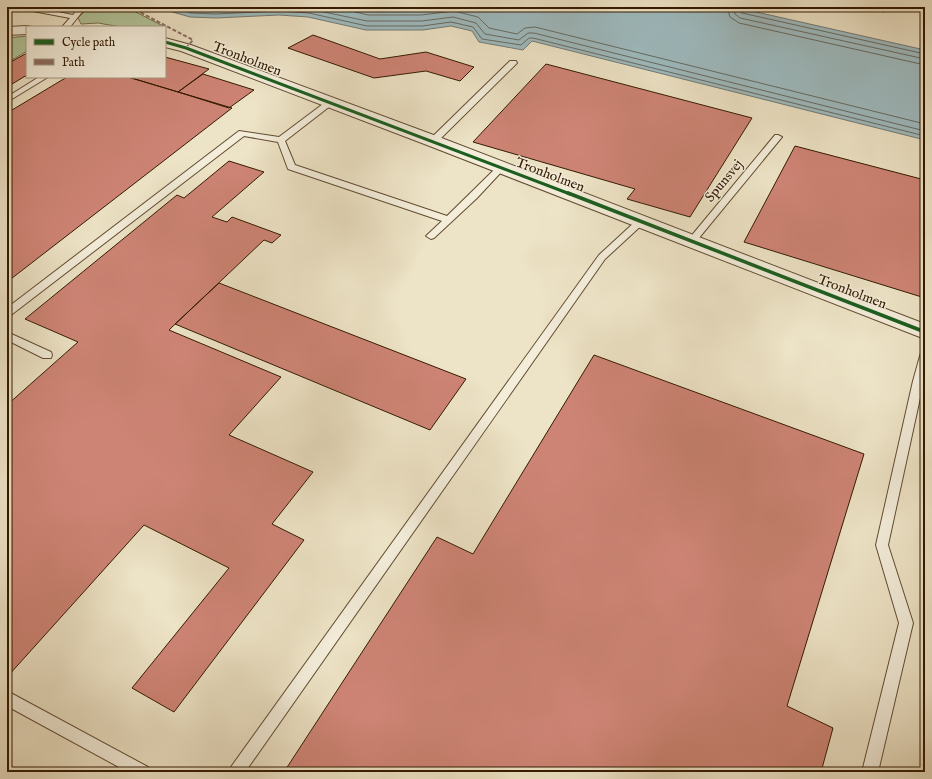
<svg xmlns="http://www.w3.org/2000/svg" width="932" height="779" font-family="'IM FELL English',serif">
  <style>
    .green { fill: #b2c59a; stroke: #72704d }
    .water { fill: #9ebbc0; stroke: #737b73 }
    .lines { fill: none; stroke-linecap: round; stroke-linejoin: round }
    .shore { stroke: #686a60; stroke-width: 1 }
    .building { fill: #ce8475; stroke: #331a00 }
    .service-casing { stroke: #624c32; stroke-width: 2 }
    .minor-casing { stroke: #624c32; stroke-width: 2 }
    .service { fill: #f3edda; fill-rule: evenodd }
    .minor { fill: #f3edda; fill-rule: evenodd }
    .quiet { stroke: #8d6e63; stroke-width: 2; stroke-dasharray: 4 2; stroke-linecap: butt }
    .cycleway-far1-casing { stroke: #f3edda; stroke-width: 5 }
    .cycleway-casing { stroke: #f3edda; stroke-width: 6 }
    .cycleway-far1 { stroke: #1b5e20; stroke-width: 3 }
    .cycleway { stroke: #1b5e20; stroke-width: 3.5 }
    .labels { text-anchor: middle; dominant-baseline: central; stroke-width: 3; stroke-linejoin: round; paint-order: stroke }
    .street-label { font-size: 14px; fill: #331a00; stroke: #f3edda }
  </style>
  <rect width="100%" height="100%" fill="#ede3c6"/>
  <filter id="stains"><feTurbulence type="fractalNoise" baseFrequency=".005" numOctaves="4"/><feColorMatrix values="0 0 0 0 .2 0 0 0 0 .09 0 0 0 0 .02 0 0 0 .5 -.17"/></filter>
  <radialGradient id="worn" r=".72"><stop offset=".6" stop-color="#630" stop-opacity="0"/><stop offset="1" stop-color="#630" stop-opacity=".3"/></radialGradient>
  <!-- green -->
  <path class="green" d="M89,7H126L165,27H121L98,23L81,24L78,18Z
    M27,36V51L7,63V38Z"/>
  <!-- water -->
  <path class="water" d="M162,7H734L925,50V140L532,41L523,50L479,42L472,31L451,26L423,30H366L308,17L279,15L216,18L190,17L169,11Z"/>
  <g class="lines">
    <!-- shore -->
    <path class="shore" d="M170,7L191,13L216,14L279,11L309,13L367,26H422L451,22L473,27L482,39L521,45L529,38H533L925,136
      M188,7L216,9L254,7
      M300,7L367,21H422L453,17L476,23L485,34L519,40L528,33H534L925,131
      M334,7L368,15H421L454,11L478,17L489,28L517,34L525,28L535,27L925,124
      M727,7L730,17L739,23L925,65
      M733,7L735,14L740,18L925,59
      M738,7L739,11L742,13L925,54"/>
  </g>
  <!-- building -->
  <path class="building" d="M861,7H886L884,12Z
    M313,35L380,59L426,52L474,67L460,81L426,71L374,78L288,48Z
    M27,53V75L7,87V64Z
    M165,57L209,69L178,92L128,77H165Z
    M546,64L752,118L690,217L627,199L635,189L473,142Z
    M203,74L254,90L229,108L178,92Z
    M67,77H128L232,108L7,282V113Z
    M795,146L925,180V298L744,242Z
    M229,161L264,172L212,217L227,222L232,217L281,235L272,243L264,240L169,330L281,377L229,435L313,472L272,524L304,540L174,712L132,688L229,568L144,525L8,676L7,675V405L78,342L25,319L177,195L184,198Z
    M219,283L466,379L430,430L175,324Z
    M594,355L864,454L787,706L833,728L821,772H284L437,537L473,554Z"/>
  <g class="lines">
    <!-- service casing -->
    <g class="service-casing">
      <path id="service" d="M19,7H33L73,15L79,7H86L70,27H62L70,18L22,9Z
        M510,61H516L517,63L436,143H430L429,141L430,139Z
        M39,77H48L7,102V97Z
        M327,101H333L334,103L285,141L295,165L447,216L498,166H504L505,168L477,198L434,238L431,239L426,236L442,221L288,169L278,142L244,136L11,315L7,316V308L239,131L279,137Z
        M775,135H778L782,137L694,244H688L686,242L688,240Z
        M640,219L643,220L645,222L643,224L605,259L245,772H228L231,767L599,255L637,220Z
        M7,332L51,352L52,355L51,358H43L7,340Z
        M925,352V375L888,545L913,623L878,772H862L899,623L876,545L913,381L920,356L921,353Z
        M7,691L148,767L151,772H128L7,706Z"/>
    </g>
    <!-- minor casing -->
    <g class="minor-casing">
      <path id="minor" d="M27,26L32,27H27V34L7,35V27Z
        M165,38L191,45L439,137L925,324V339L427,145L181,51L165,47Z"/>
    </g>
    <!-- service -->
    <use href="#service" class="service"/>
    <!-- minor -->
    <use href="#minor" class="minor"/>
    <!-- quiet -->
    <path class="quiet" d="M130,7L193,40L186,48"/>
    <!-- cycleway-far1 casing -->
    <g class="cycleway-far1-casing">
      <path id="cycleway-far1" d="M165,42L186,48L570,194"/>
    </g>
    <!-- cycleway casing -->
    <g class="cycleway-casing">
      <path id="cycleway" d="M568,193L925,332"/>
    </g>
    <!-- cycleway-far1 -->
    <use href="#cycleway-far1" class="cycleway-far1"/>
    <!-- cycleway -->
    <use href="#cycleway" class="cycleway"/>
  </g>
  <g class="labels">
    <!-- street labels -->
    <g class="street-label">
      <text transform="translate(247 59) rotate(21)">Tronholmen</text>
      <text transform="translate(550 175) rotate(21)">Tronholmen</text>
      <text transform="translate(724 181) rotate(-50)">Spunsvej</text>
      <text transform="translate(852 292) rotate(21)">Tronholmen</text>
    </g>
  </g>
  <!-- margin -->
  <rect width="932" height="779" fill="none" stroke="#ede3c6" stroke-width="24"/>
  <rect x="8" y="8" width="916" height="763" fill="none" stroke="#331a00" stroke-width="2"/>
  <rect x="12" y="12" width="908" height="755" fill="none" stroke="#331a00"/>
  <!-- legend -->
  <rect x="26" y="26" width="140" height="52" fill="#f3edda" stroke="#a69983"/>
  <rect x="34" y="39" width="20" height="6" fill="#1b5e20" stroke="#a69983"/>
  <text x="62" y="46" font-size="12" fill="#331a00">Cycle path</text>
  <rect x="34" y="59" width="20" height="6" fill="#8d6e63" stroke="#a69983"/>
  <text x="62" y="66" font-size="12" fill="#331a00">Path</text>
  <rect width="100%" height="100%" filter="url(#stains)"/>
  <rect width="100%" height="100%" fill="url(#worn)"/>
</svg>
